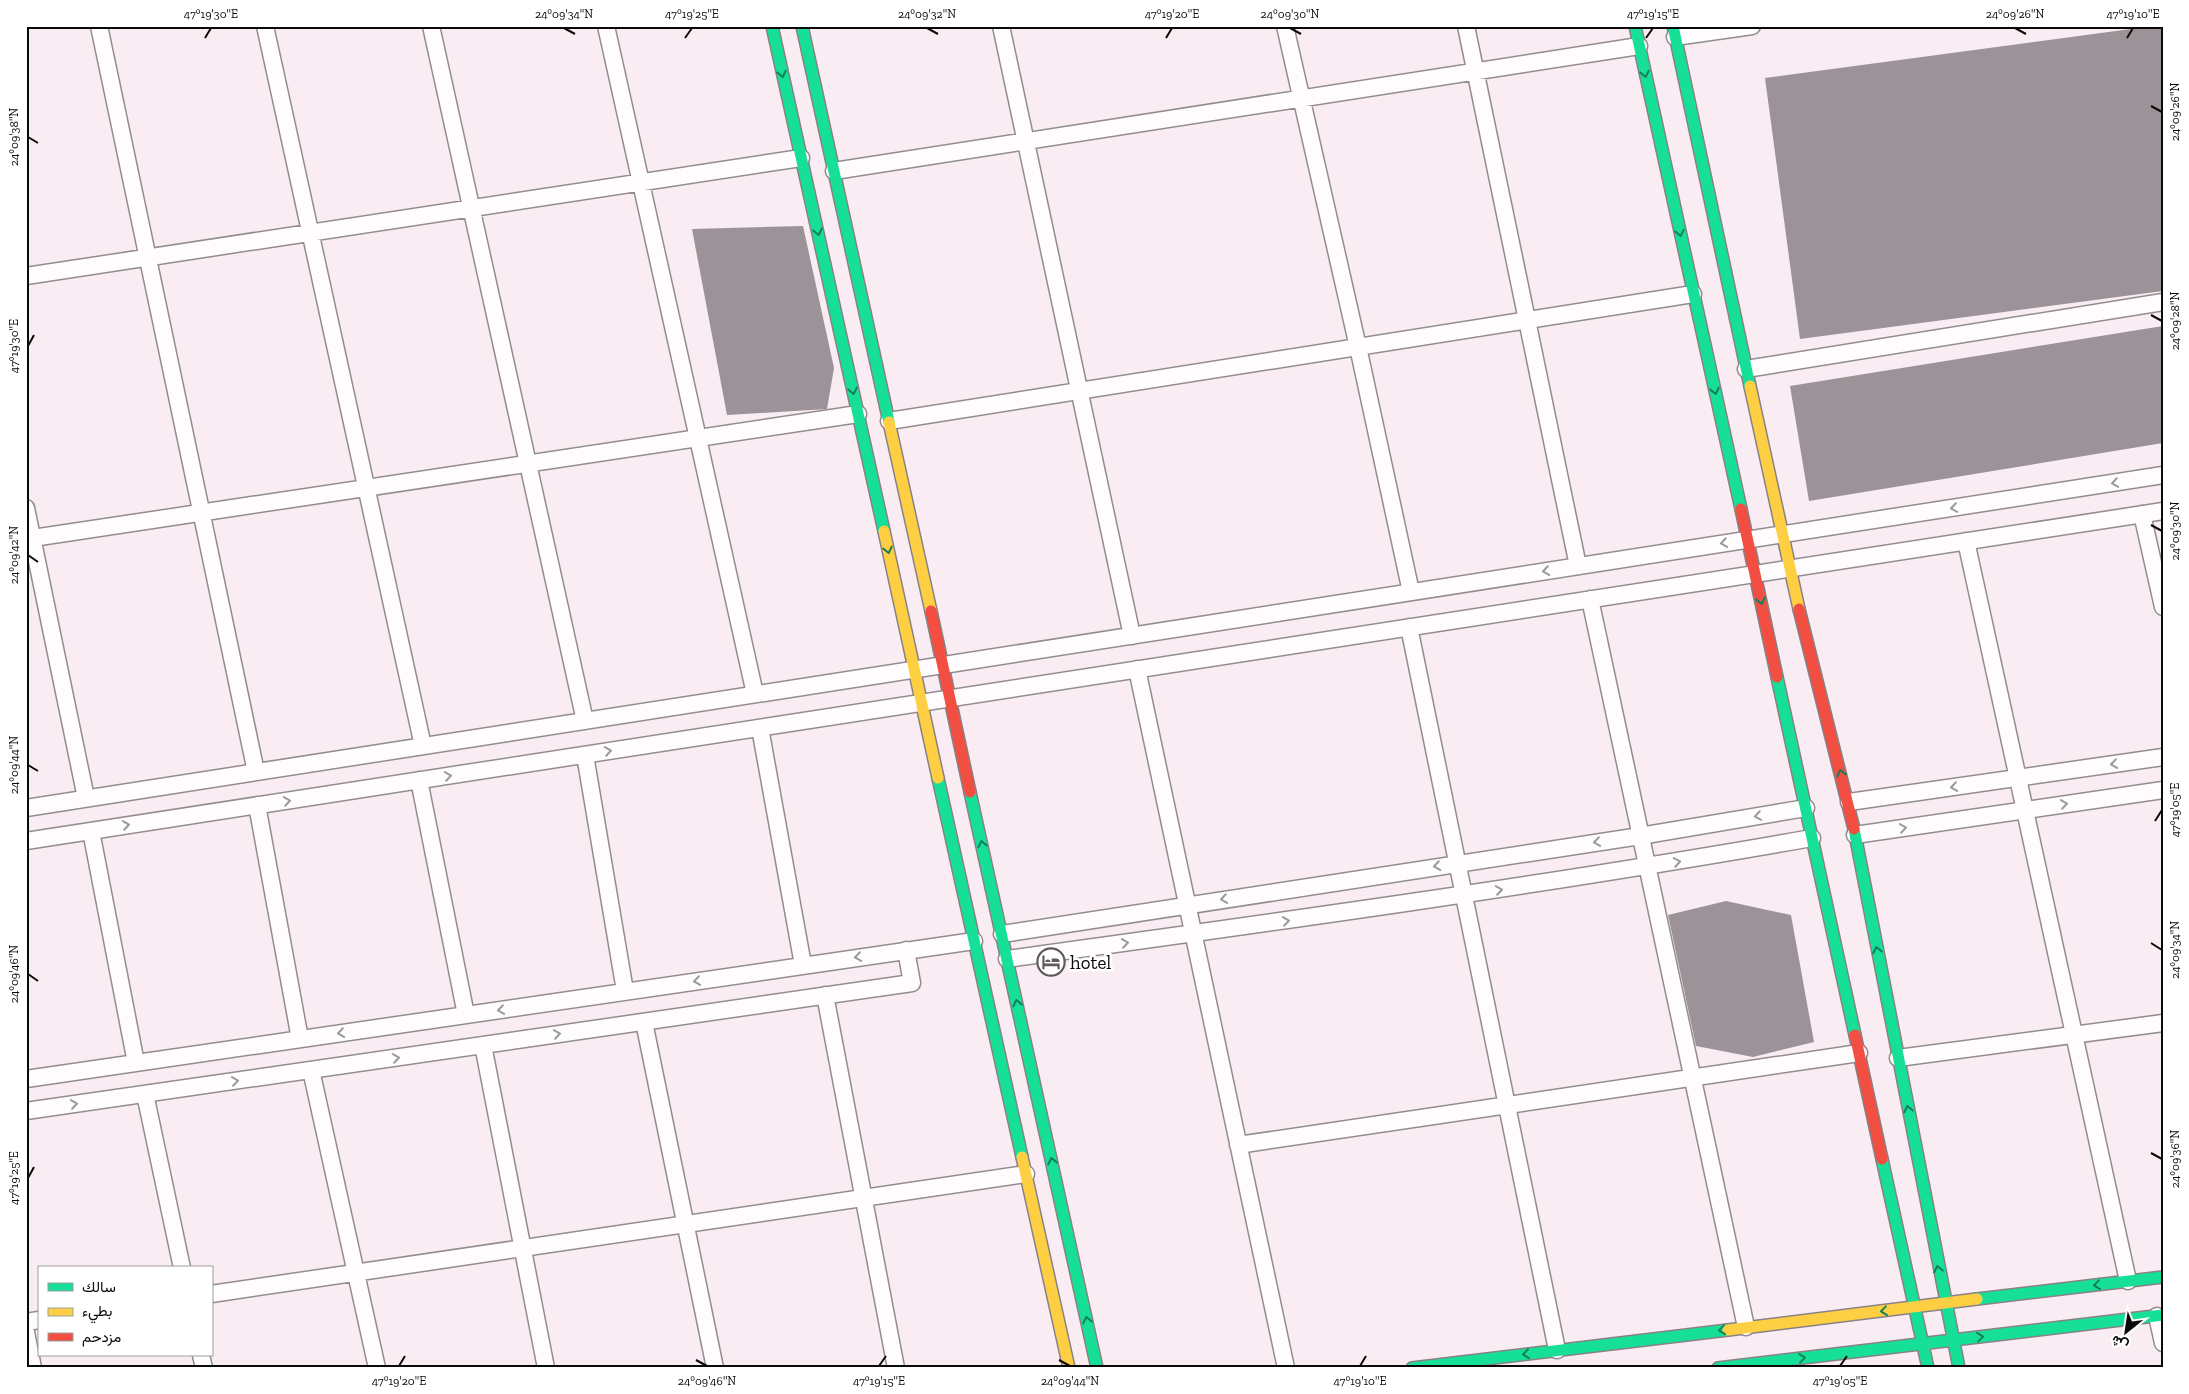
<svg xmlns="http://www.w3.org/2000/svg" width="2189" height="1394" font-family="'Zilla Slab',Vazirmatn,serif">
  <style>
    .building { fill: #9b9398 }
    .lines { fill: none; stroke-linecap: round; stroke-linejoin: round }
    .street-casing { stroke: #928c8f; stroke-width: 19 }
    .fast-casing { stroke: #888286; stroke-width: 14 }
    .slow-casing { stroke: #888286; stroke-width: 14 }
    .jam-casing { stroke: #888286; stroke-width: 14 }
    .street { stroke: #fefcfd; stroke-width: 16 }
    .fast { stroke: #16e098; stroke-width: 11 }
    .slow { stroke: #ffcf43; stroke-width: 11 }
    .jam { stroke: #f24e42; stroke-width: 11 }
    .oneway { stroke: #118058 }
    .oneway2 { stroke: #9c9b9c }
    .ticks { fill: none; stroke: #0a0a0a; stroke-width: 2 }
    .labels { text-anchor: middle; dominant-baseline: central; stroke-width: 5; stroke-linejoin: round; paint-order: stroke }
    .poi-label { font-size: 19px; fill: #0a0a0a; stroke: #fff; text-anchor: start }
    .neatline { fill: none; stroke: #0a0a0a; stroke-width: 2 }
    .ticks-label { font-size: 12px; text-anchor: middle; fill: #0a0a0a }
  </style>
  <rect width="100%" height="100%" fill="#f9ecf3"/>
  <!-- building -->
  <path class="building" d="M2153,26H2163V291L1800,339L1765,78Z
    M803,226L834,368L827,409L727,415L692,229Z
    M2163,326V443L1809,501L1790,386Z
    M1726,901L1791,915L1814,1042L1753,1057L1696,1046L1668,915Z"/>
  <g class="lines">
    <!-- street casing -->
    <g class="street-casing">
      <path id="street" d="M99,26L256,772
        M265,26L423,746
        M431,26L585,721
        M606,26L755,694
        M1001,26L1132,636
        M1285,26L1358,347L1411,592
        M1466,26L1578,566
        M1675,37L1752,26
        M834,171L1639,46
        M26,276L801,158
        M1746,369L2163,302
        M889,421L1693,294
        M26,508L86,798
        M2142,514L2163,607
        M26,539L858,414
        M1966,541L2128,1281
        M1590,599L1746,1327
        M1409,627L1557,1350
        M1137,669L1286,1368
        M760,728L803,965
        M585,755L625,991
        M419,780L466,1015
        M1849,802L2163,757
        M257,805L300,1039
        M26,808L2163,475
        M91,831L136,1063
        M1855,835L2163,790
        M26,841L2163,511
        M1002,934L1640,836L1806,808
        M1007,959C1276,922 1545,885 1812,838
        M825,995L896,1368
        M644,1022L715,1368
        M483,1045L546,1368
        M1898,1058L2163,1023
        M311,1070L377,1368
        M26,1079L974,941
        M145,1094L182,1268
        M26,1111L912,983L906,950
        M1238,1145L1859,1053
        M211,1294L1026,1174
        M2157,1316L2163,1343
        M26,1322L39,1320
        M26,1332L33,1368
        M201,1355L204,1368"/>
    </g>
    <!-- fast casing -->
    <g class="fast-casing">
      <path id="fast" d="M772,26L884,531
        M802,26L889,422
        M1635,26L1741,509
        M1673,26L1750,386
        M1777,677L1855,1035
        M938,778L1022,1157
        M970,792L1097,1368
        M1854,829L1959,1368
        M1882,1159L1928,1368
        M1977,1299L2163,1277
        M1412,1368L1728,1330
        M1718,1368L2163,1315"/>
    </g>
    <!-- slow casing -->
    <g class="slow-casing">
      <path id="slow" d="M1750,386L1799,609
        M889,422L931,611
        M884,531L938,778
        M1022,1157L1069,1368
        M1728,1330L1977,1299"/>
    </g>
    <!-- jam casing -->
    <g class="jam-casing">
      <path id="jam" d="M1741,509L1777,677
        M1799,609L1854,829
        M931,611L970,792
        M1855,1035L1882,1159"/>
    </g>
    <!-- street -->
    <use href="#street" class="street"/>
    <!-- fast -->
    <use href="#fast" class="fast"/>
    <!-- slow -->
    <use href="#slow" class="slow"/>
    <!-- jam -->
    <use href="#jam" class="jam"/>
  </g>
  <!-- one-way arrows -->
  <defs><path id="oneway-chevron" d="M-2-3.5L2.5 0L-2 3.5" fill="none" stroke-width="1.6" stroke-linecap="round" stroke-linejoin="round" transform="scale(1.25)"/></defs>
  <g class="oneway">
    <use href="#oneway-chevron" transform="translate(782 74) rotate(77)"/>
    <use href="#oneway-chevron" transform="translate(1645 74) rotate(78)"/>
    <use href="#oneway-chevron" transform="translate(818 232) rotate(78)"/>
    <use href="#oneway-chevron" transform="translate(1680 233) rotate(78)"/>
    <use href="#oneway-chevron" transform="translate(853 391) rotate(78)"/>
    <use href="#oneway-chevron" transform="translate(1715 391) rotate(78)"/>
    <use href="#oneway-chevron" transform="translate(888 550) rotate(78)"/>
    <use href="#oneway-chevron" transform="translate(1761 601) rotate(78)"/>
    <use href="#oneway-chevron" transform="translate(1841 773) rotate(-104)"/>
    <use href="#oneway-chevron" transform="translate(982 844) rotate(-102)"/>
    <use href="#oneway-chevron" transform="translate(1877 950) rotate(-101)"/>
    <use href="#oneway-chevron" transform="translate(1017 1003) rotate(-102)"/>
    <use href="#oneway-chevron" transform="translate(1908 1109) rotate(-101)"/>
    <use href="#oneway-chevron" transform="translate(1052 1161) rotate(-102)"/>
    <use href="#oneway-chevron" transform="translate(1938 1269) rotate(-101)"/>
    <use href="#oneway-chevron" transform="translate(2097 1285) rotate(173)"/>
    <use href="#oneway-chevron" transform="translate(1884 1311) rotate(173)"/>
    <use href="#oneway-chevron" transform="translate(1087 1320) rotate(-102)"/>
    <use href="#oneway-chevron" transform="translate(1722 1330) rotate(173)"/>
    <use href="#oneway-chevron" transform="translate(1980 1337) rotate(-7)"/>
    <use href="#oneway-chevron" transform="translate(1526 1354) rotate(173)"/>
    <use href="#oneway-chevron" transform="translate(1802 1358) rotate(-7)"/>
  </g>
  <g class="oneway2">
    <use href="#oneway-chevron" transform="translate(2115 483) rotate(171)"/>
    <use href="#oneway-chevron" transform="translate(1954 508) rotate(171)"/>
    <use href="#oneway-chevron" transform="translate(1724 543) rotate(171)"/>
    <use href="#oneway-chevron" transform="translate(1546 571) rotate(171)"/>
    <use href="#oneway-chevron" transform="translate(608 751) rotate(-9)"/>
    <use href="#oneway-chevron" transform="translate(2114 764) rotate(172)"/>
    <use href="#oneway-chevron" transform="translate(448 776) rotate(-9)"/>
    <use href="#oneway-chevron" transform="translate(1954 787) rotate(172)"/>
    <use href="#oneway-chevron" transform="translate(287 801) rotate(-9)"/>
    <use href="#oneway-chevron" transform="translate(2064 804) rotate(-8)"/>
    <use href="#oneway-chevron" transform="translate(1758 816) rotate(170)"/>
    <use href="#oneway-chevron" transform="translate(126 825) rotate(-9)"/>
    <use href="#oneway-chevron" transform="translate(1903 828) rotate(-8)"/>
    <use href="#oneway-chevron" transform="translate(1597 842) rotate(172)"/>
    <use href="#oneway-chevron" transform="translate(1677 862) rotate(-10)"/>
    <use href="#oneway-chevron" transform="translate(1437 866) rotate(171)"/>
    <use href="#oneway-chevron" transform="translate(1499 890) rotate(-9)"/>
    <use href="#oneway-chevron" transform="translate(1224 899) rotate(171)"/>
    <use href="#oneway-chevron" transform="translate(1286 921) rotate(-8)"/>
    <use href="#oneway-chevron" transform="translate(1125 943) rotate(-8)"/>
    <use href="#oneway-chevron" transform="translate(858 957) rotate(172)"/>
    <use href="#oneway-chevron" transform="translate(697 981) rotate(172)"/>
    <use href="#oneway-chevron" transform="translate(501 1010) rotate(172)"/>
    <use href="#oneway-chevron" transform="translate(341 1033) rotate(172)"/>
    <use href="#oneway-chevron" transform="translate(557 1034) rotate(-8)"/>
    <use href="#oneway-chevron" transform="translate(396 1058) rotate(-8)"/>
    <use href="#oneway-chevron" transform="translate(235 1081) rotate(-8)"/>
    <use href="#oneway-chevron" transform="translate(74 1104) rotate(-8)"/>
  </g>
  <!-- ticks -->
  <path class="ticks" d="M564,28L575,34M927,28L938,34M1290,28L1301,34M2015,28L2026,34M205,38L211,28M685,38L692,28M1166,38L1172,28M1646,38L1653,28M2127,38L2133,28M2151,106L2162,112M28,137L38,143M2151,315L2162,321M28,346L34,335M2151,525L2162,531M28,555L38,562M28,765L38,771M2155,821L2162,810M2151,943L2162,950M28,974L38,981M2151,1153L2162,1159M28,1178L34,1167M696,1360L707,1366M1059,1360L1070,1366M399,1366L405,1356M879,1366L886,1356M1360,1366L1366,1356M1840,1366L1847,1356"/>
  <!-- icons -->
  <defs>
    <g id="hotel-ring" transform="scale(1.4375)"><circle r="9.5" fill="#fff" stroke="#5e595c" stroke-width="1.5"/><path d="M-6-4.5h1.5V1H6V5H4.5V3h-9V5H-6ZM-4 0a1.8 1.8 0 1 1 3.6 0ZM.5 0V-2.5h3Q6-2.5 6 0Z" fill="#5e595c"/></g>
  </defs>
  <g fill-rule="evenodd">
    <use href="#hotel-ring" x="1051" y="962"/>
  </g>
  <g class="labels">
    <!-- poi labels -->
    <g class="poi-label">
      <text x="1070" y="962">hotel</text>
    </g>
  </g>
  <!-- border -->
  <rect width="2189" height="1394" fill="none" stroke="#ffffff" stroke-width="55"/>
  <!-- legend -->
  <rect x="38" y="1266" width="175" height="90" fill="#ffffff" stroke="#9d9d9d"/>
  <rect x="48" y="1283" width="25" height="8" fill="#16e098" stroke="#9d9d9d"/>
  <text x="82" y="1292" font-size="15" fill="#0a0a0a">سالك</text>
  <rect x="48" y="1308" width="25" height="8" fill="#ffcf43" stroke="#9d9d9d"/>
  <text x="82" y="1316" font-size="15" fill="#0a0a0a">بطيء</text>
  <rect x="48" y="1333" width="25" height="8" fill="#f24e42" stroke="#9d9d9d"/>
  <text x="82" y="1342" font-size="15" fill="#0a0a0a">مزدحم</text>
  <!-- north arrow -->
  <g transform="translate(2126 1332) rotate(210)" stroke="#ffffff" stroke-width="4" paint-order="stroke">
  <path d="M0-4L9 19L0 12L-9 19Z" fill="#0a0a0a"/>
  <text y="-8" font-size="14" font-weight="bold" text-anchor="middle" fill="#0a0a0a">ش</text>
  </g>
  <rect x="28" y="28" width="2134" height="1338" class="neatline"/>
  <g class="ticks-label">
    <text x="211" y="18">47°19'30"E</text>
    <text x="564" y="18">24°09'34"N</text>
    <text x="692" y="18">47°19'25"E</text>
    <text x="927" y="18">24°09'32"N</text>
    <text x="1172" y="18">47°19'20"E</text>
    <text x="1290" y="18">24°09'30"N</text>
    <text x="1653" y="18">47°19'15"E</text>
    <text x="2015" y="18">24°09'26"N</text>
    <text x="2133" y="18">47°19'10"E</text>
    <text transform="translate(2175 112) rotate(-90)" y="4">24°09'26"N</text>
    <text transform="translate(14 137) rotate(-90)" y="4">24°09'38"N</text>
    <text transform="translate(2175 321) rotate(-90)" y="4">24°09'28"N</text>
    <text transform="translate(14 346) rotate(-90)" y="4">47°19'30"E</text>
    <text transform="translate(2175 531) rotate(-90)" y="4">24°09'30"N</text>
    <text transform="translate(14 555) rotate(-90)" y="4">24°09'42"N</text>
    <text transform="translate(14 765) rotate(-90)" y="4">24°09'44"N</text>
    <text transform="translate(2175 810) rotate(-90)" y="4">47°19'05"E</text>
    <text transform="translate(2175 950) rotate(-90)" y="4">24°09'34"N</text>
    <text transform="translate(14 974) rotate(-90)" y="4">24°09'46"N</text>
    <text transform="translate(2175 1159) rotate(-90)" y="4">24°09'36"N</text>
    <text transform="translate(14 1178) rotate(-90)" y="4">47°19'25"E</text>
    <text x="399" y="1385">47°19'20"E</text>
    <text x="707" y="1385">24°09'46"N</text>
    <text x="879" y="1385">47°19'15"E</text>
    <text x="1070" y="1385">24°09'44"N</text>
    <text x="1360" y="1385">47°19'10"E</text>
    <text x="1840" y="1385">47°19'05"E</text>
  </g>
</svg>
